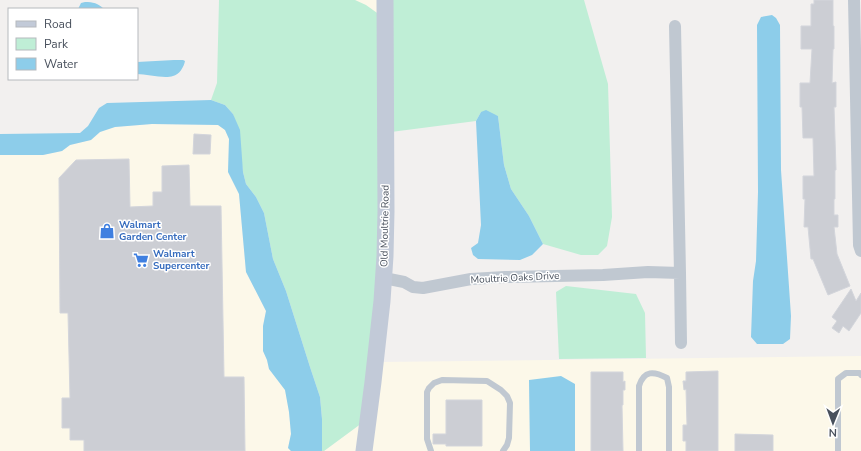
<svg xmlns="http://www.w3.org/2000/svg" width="861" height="451" font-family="'Nunito Sans',sans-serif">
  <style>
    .commercial { fill: #fcf8e9 }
    .green { fill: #bfeed6 }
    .water { fill: #8dcdea }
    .building { fill: #ccced4; stroke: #d3d5db }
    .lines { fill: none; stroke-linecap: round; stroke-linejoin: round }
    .service { stroke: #c0c8d1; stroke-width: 6 }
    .minor { stroke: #c0c8d1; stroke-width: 12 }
    .secondary { stroke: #c2cad8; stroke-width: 17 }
    .labels { text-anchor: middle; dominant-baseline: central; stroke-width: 3; stroke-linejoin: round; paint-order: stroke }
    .shop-label { font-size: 10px; font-weight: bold; fill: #366cbe; stroke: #fff; text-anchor: start }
    .street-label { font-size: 10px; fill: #48505c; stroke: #fff }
  </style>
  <rect width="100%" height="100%" fill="#f2f0ef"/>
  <!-- commercial -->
  <path class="commercial" d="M355,0H380V15Z
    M152,124L218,125L225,130L229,139L228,172L239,194L246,272L266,311L263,326V351L267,360L269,369L285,389L289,412L291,434L288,448L291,451H0V155H43L62,151L70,145L91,140L100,132L115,127Z
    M861,356V451H575V384L529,380L530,451H370L381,362Z
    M362,423L359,451H324Z"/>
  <!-- green -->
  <path class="green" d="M219,0H355L366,5L380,15V256L362,423L324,451H322V419L320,397L310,367L286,291L273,259L264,213L256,197L246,184L243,172L241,158L233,114L225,105L211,100L217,83Z
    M390,0H584L608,84L612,217L607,246L598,255H581L543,244L529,216L511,189L504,165L498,116L481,112L476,121L391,132Z
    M566,286L636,294L645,313L646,358L559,359L556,292Z"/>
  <!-- water -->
  <path class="water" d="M85,2C93,2 98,3 104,9H78L81,3Z
    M772,15L776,18L780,25L781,170L791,316L790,339L783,344H757L751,337L753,281L756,261L758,192L757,25L761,17Z
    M174,60H183L185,61C184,67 179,75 173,76C164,79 147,74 137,74V62Z
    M211,100L225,105L233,114L240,130L243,172L246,184L256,197L264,213L273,259L286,291L310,367L320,397L322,419V451H291L288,448L291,434L289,412L285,390L269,369L267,360L263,351V326L266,311L246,272L239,194L228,172L229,139L225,130L218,125L152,124L115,127L100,132L91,140L70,145L62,151L43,155H0V134L80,133L88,126L99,108L107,103Z
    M486,110L498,116L504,165L511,189L529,216L543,244L532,255L520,260L478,259L473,255L471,248L478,243L481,225L476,121L481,112Z
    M561,376L575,384V451H530L529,380Z"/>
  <!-- building -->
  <path class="building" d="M814,0H833V26H834V49H833L832,83L836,82V107H834L836,170H835V199H834V215H838V227H834L837,254L850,286L828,295L813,259H811L808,227H804L805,199H803V176H814L813,138H803L802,107H800V83H810L812,49H801V26H811V4H814Z
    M194,134L211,135L210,154H193Z
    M129,159L130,207L153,206V192H162V166L189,165L190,206H221L224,377H244L245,451H84V440H70V428H62V398H70L68,313H60L59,178L76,160Z
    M851,289L856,301L861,293V313L849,331L843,326L839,333L832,328L837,321L832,317Z
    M718,371V451H686V441H683V425H687L686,389L684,390L683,381H686V372Z
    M591,372H623V382L625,381V390H623V405H622L623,451H591Z
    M446,400H482V446H446V444H433V434H446Z
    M735,434L773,435V451H735Z"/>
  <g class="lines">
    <!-- service -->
    <path class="service" d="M431,451L427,439V392L429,388L434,383L442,380L487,381L501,390L507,396L510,403L509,438L507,445L503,451
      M639,451V386C644,370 654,371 667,378L669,387V451
      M838,451V379L846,373H860L861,375"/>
    <!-- minor -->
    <path class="minor" d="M854,0L859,245L861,251
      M680,273L681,343
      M384,278L404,282L413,287L423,288L471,279L505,277L603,275L648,272L680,273L675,26"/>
    <!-- secondary -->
    <path class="secondary" d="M364,451L373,382L382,301L385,256L386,211L385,0"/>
  </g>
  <!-- icons -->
  <defs>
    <g id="shop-bare" transform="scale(1.2)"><path d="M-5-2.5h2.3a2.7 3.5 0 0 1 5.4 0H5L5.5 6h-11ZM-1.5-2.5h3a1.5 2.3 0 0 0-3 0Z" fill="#3f7fe0" stroke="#fff" stroke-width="2.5" paint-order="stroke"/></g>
    <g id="supermarket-bare" transform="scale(1.2)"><path d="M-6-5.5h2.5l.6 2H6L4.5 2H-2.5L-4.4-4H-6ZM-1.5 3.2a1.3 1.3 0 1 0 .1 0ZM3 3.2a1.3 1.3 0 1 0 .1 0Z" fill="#3f7fe0" stroke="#fff" stroke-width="2.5" paint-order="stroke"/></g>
  </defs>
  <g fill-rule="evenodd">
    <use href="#shop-bare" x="107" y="231"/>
    <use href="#supermarket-bare" x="141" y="260"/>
  </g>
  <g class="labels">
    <!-- shop labels -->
    <g class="shop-label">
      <text x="119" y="225">Walmart<tspan x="119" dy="12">Garden Center</tspan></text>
      <text x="153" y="254">Walmart<tspan x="153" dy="12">Supercenter</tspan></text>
    </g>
    <!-- street labels -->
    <g class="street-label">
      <text transform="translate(385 226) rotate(-89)">Old Moultrie Road</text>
      <text transform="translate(515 278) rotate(-3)">Moultrie Oaks Drive</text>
    </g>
  </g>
  <!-- legend -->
  <rect x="8" y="8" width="130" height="72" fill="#ffffff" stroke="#b6b9be"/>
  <rect x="16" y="21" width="20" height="6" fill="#c2cad8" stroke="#b6b9be"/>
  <text x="44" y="28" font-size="12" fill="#48505c">Road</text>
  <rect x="16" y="38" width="20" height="12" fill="#bfeed6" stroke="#b6b9be"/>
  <text x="44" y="48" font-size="12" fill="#48505c">Park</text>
  <rect x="16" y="58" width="20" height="12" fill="#8dcdea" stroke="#b6b9be"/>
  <text x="44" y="68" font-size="12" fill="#48505c">Water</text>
  <!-- north arrow -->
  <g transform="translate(833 423) rotate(181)" stroke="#ffffff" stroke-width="3" paint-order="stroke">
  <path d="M0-3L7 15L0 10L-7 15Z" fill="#48505c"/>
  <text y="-6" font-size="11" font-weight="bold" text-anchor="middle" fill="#48505c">N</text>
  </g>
</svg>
